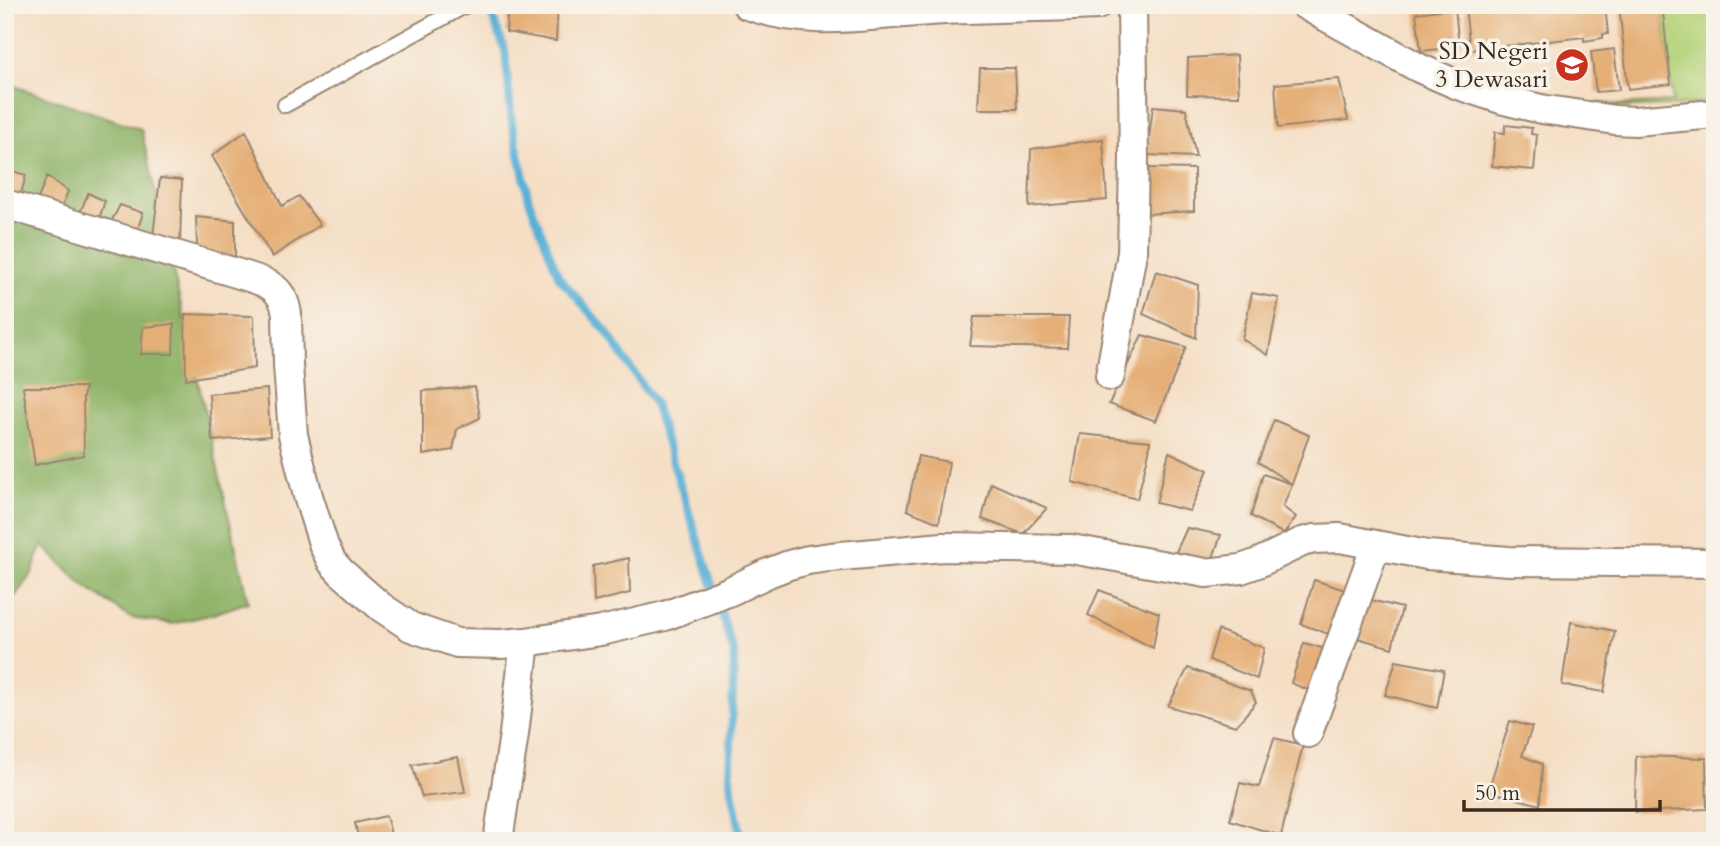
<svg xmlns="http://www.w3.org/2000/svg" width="1720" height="846" font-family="Cardo,serif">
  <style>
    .green { fill: #b4d178; stroke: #787e4b; stroke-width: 2 }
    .forest { fill: #8fb368; stroke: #656e43; stroke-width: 2 }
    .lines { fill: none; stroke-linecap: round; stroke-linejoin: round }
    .stream { stroke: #5ab0d6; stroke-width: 8 }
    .building { fill: #e5af77 }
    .service-casing { stroke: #988471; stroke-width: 18 }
    .minor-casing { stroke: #988471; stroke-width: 32 }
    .service { stroke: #fff; stroke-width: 14 }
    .minor { stroke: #fff; stroke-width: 28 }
    .labels { text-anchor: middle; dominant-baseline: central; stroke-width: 7; stroke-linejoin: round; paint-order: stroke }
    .poi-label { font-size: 24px; fill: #3b2a1e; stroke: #f7f3e8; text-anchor: end }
  </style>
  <rect width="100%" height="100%" fill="#f7f3e8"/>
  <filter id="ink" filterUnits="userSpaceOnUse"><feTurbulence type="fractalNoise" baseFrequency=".0143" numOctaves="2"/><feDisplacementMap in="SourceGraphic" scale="14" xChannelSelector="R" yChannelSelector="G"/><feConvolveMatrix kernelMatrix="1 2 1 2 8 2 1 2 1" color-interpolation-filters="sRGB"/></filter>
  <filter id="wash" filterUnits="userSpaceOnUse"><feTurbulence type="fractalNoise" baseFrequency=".00686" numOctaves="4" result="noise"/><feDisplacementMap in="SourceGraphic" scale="28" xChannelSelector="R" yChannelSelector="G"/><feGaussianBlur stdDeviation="1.57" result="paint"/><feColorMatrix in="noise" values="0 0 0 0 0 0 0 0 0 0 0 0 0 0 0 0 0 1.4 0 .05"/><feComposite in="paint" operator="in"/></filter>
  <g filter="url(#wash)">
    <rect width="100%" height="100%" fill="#f5dec4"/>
    <!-- green -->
    <path class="green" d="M1662,5H1715V102L1674,106L1598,108L1597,103L1619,105L1673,102Z"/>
    <!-- forest -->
    <path class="forest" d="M5,83L141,129L248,602L213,614L172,624L131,618L83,585L42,545L32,573L5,610Z"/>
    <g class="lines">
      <!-- stream -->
      <path class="stream" d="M488,5L505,50L512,123L529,200L559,277L606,331L654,403L734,653L730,780L742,841"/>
    </g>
    <g id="blocks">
      <!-- building -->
      <path class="building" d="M508,5H558L556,41L506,32Z
        M1481,5H1605L1608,34H1603V38L1584,41V37L1470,50L1465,7Z
        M1619,5H1662L1671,84L1628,89Z
        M1455,8L1459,47L1421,51L1416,13Z
        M1614,49L1619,90L1596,92L1591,52Z
        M1237,55L1239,96L1187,95L1188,58Z
        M980,68H1015L1017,109H978Z
        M1339,79L1348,120L1278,128L1275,84Z
        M1153,106L1186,109L1196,157L1147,155Z
        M1505,125L1532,128L1531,134L1537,135L1534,170L1492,166L1495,132L1505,133Z
        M246,131L282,206L299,196L320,225L272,257L212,156Z
        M1103,139L1107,200L1029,207L1031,149Z
        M1147,168L1194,169V211L1145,214Z
        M9,170L26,175L20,198L6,190Z
        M47,176L68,191L61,209L38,199Z
        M160,178L182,180L180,245L153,236Z
        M88,193L105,201L98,222L79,215Z
        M120,205L143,213L137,231L110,224Z
        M196,217L235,221V259L197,248Z
        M1156,271L1198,285L1196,338L1143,314Z
        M1252,293L1279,298L1268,355L1242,339Z
        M185,314L254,316L255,368L186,379Z
        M974,317H1069L1067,348L970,346Z
        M174,324L173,354H141L143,327Z
        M1142,335L1186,347L1156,421L1109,404Z
        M23,387H85L83,398L84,455L35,465Z
        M475,387L480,418L457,429L453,450L423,455V391Z
        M267,389L270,436L212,441L209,394Z
        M1274,420L1309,435L1292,484L1258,462Z
        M1080,434L1150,441L1149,452L1137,499L1072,482Z
        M1169,452L1208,470L1190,511L1156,503Z
        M918,456L949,462L939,523L907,510Z
        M1263,474L1292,484L1283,507L1296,517L1284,534L1251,516Z
        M991,483L1047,508L1023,534L982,519Z
        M1187,528L1221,535L1211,563L1174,556Z
        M629,558L630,593L594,602L593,566Z
        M1314,580L1354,593L1339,638L1301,624Z
        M1099,590L1159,613L1153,648L1088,615Z
        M1367,599L1402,608L1392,648L1351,636Z
        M1571,622L1615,631L1604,692L1562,685Z
        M1218,630L1264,648L1257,679L1209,660Z
        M1304,643L1337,652L1327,698L1291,683Z
        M1396,661L1444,670L1437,708L1385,695Z
        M1188,668L1251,691L1256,702L1236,726L1168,706Z
        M1510,721L1532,727L1522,756L1542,764L1540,805L1488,791Z
        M1274,738L1303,745L1281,836L1230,820L1240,783L1259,787Z
        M1636,756L1706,758L1707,809L1635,812Z
        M458,757L465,792L422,797L412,765Z
        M386,816L393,841H359L355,823Z"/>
    </g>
  </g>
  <g filter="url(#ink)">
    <use href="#blocks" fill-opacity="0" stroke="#988471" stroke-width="2"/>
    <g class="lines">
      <!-- service casing -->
      <g class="service-casing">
        <path id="service" d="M285,105L466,5"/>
      </g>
      <!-- minor casing -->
      <g class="minor-casing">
        <path id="minor" d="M747,5C807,26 854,17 916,12C976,7 1037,8 1097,5
          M1305,5L1419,68L1458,85L1504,100L1541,109L1615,120L1635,121L1715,114
          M5,204L246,276C269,283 283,288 287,314L288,365L293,435L308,496L324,546L332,562L341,572L381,607L411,627L457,643L501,644L525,642L601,631L665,616L728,592L768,573L789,565L808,560L830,557L943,547L1071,549L1206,573L1241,569L1258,563L1302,542L1314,539L1340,538L1427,555L1509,561L1715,563
          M1110,376L1132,253L1134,161L1132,5
          M1308,733L1376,545
          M498,841L514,734L525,642"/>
      </g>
      <!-- service -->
      <use href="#service" class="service"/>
      <!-- minor -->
      <use href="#minor" class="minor"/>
    </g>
  </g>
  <!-- icons -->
  <defs>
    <g id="school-disc" transform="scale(1.75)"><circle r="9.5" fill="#c8321e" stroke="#f7f3e8"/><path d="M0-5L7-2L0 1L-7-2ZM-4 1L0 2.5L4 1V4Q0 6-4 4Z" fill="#fff"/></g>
  </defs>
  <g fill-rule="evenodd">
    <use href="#school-disc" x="1572" y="65"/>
  </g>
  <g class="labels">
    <!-- poi labels -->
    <g class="poi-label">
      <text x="1548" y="51">SD Negeri<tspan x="1548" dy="28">3 Dewasari</tspan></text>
    </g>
  </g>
  <!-- margin -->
  <rect width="1720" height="846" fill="none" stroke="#f7f3e8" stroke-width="28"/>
  <!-- scale -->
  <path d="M1464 800v10h196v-10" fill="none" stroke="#3b2a1e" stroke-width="3.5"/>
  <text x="1475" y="800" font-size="21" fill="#3b2a1e" stroke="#f7f3e8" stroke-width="5" paint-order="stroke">50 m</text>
</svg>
